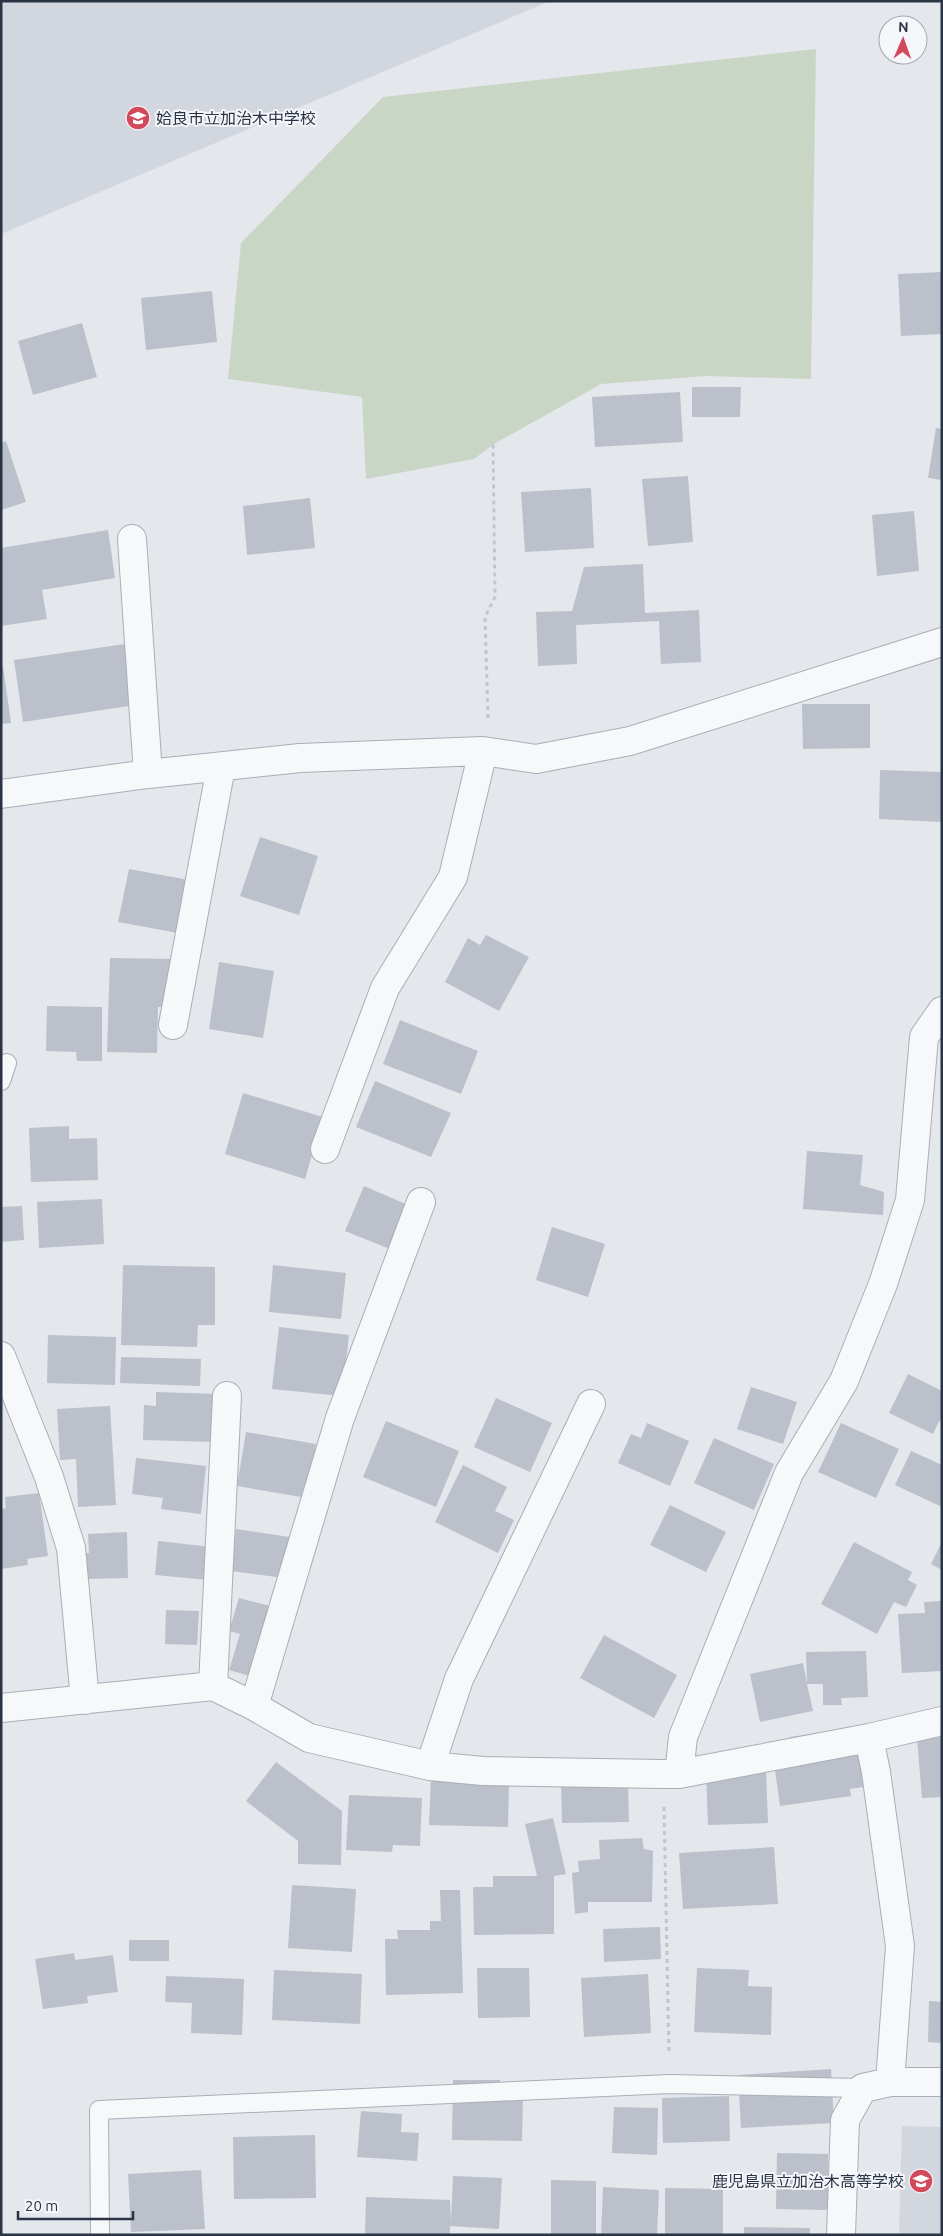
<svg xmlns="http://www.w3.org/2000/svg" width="943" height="2236" font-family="Ubuntu,'Noto Sans JP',sans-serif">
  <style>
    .built { fill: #d2d6de }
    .green { fill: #c9d6c5 }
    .building { fill: #bbc0ca }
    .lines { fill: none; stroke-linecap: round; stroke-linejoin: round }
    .service-casing { stroke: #a9aeb7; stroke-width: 20 }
    .minor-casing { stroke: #a9aeb7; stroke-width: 30 }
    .path { stroke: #c2c5cb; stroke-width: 3; stroke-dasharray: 4 4; stroke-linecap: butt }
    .service { stroke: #f7f8fa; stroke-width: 18 }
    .minor { stroke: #f7f8fa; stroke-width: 28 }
    .labels { text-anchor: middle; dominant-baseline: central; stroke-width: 4; stroke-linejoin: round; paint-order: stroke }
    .poi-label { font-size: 16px; fill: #2b3445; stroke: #f4f6f9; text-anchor: start }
  </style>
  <rect width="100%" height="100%" fill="#e4e7ec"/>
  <!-- built -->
  <path class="built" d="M1,1H550L1,234Z
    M902,2126L942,2127V2235H899Z"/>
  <!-- green -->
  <path class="green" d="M816,49L811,379L706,376L601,384L494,444L474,459L366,479L362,397L228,379L241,243L383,97Z"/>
  <!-- building -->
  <path class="building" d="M942,272V334L901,336L898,274Z
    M212,291L217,342L146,350L141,298Z
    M82,323L97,377L33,395L18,341Z
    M692,387H741L740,417H692Z
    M680,392L683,442L595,447L592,397Z
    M936,428L942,429V480L928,478Z
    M6,441L26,502L1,510V443Z
    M688,476L693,542L648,546L642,479Z
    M591,488L594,548L525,552L521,492Z
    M310,498L315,548L247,555L243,506Z
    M914,511L919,571L877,576L872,515Z
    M108,530L115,578L42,590L47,619L1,626V548Z
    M643,564L645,613L699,610L701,662L661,664L659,621L576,625L577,664L538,666L536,612L572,611L584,567Z
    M125,644L135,705L23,722L14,660Z
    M3,666L11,723L1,724V667Z
    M802,704H870V748L803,749Z
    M880,770L942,772V822L879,819Z
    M260,837L318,856L299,915L240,896Z
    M129,869L189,880L178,933L118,922Z
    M486,935L529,957L499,1011L445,982L468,938L480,945Z
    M110,958L173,959L172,1007H158L157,1053L107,1052Z
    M219,962L274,971L263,1038L209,1029Z
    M47,1006L102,1007V1061H77L76,1052L46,1051Z
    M400,1020L478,1051L461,1094L383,1064Z
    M375,1081L451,1113L431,1157L356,1127Z
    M243,1093L323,1117L305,1179L225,1154Z
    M69,1126V1139L97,1138L98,1180L31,1182L29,1128Z
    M807,1151L863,1155L860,1185L884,1192L883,1215L803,1209Z
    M364,1186L408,1205L390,1249L345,1231Z
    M102,1199L104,1244L39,1248L37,1202Z
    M22,1206L24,1240L1,1242V1207Z
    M552,1227L605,1244L588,1297L536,1280Z
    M123,1265L215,1267V1325H198L197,1347L121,1345Z
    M273,1265L346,1273L341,1319L269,1312Z
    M279,1327L349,1335L342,1396L272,1389Z
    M48,1335L116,1337L115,1385L47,1383Z
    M121,1357L201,1359L200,1386L120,1383Z
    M908,1374L942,1391V1422L939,1421L933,1434L889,1413Z
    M751,1387L797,1402L783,1444L737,1429Z
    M156,1392L218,1394L216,1442L143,1440L144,1405L156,1406Z
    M496,1398L552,1423L530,1472L474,1447Z
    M110,1406L116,1505L78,1507L76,1459L60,1460L57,1409Z
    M386,1421L459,1451L436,1507L363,1477Z
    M647,1423L689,1441L670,1486L618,1463L631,1434L641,1438Z
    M841,1423L899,1449L876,1498L818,1472Z
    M246,1432L316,1444L307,1498L237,1486Z
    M714,1438L774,1464L754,1510L694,1483Z
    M911,1451L942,1465V1507L895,1485Z
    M136,1458L206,1466L201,1514L161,1509L163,1498L132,1494Z
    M463,1465L507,1487L495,1511L514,1520L498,1553L435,1522Z
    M39,1493L48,1556L27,1559L28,1565L1,1569V1509L6,1508L5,1497Z
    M670,1505L726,1532L706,1572L650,1545Z
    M236,1529L290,1537L284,1578L231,1571Z
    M127,1532L128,1578L85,1579L83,1553H89L88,1534Z
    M158,1541L211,1547L208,1580L155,1575Z
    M854,1542L912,1572L908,1580L917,1585L906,1607L894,1602L877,1634L821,1604Z
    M942,1542V1570L931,1564Z
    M239,1598L270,1606L250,1676L229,1670L240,1634L229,1631Z
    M942,1601V1671L902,1673L898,1614L925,1613L924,1602Z
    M166,1610L199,1611L197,1645L165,1644Z
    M604,1635L677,1675L654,1718L580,1678Z
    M866,1651L868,1697L841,1698L842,1705H823V1684H807L813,1711L760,1722L750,1674L803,1663L807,1683L806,1652Z
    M837,1730L854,1734L870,1786L850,1789L851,1796L780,1806L772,1748L792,1744L790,1737Z
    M942,1737V1797L922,1798L917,1739Z
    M276,1762L342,1811L341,1865L298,1864V1841L246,1801Z
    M766,1771L768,1823L708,1825L706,1773Z
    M431,1777L509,1779L508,1827L429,1825Z
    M628,1780L629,1822L562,1823L561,1782Z
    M349,1795L422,1798L420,1846L393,1845L392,1852L346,1850Z
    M553,1818L566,1874L554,1876V1934L474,1935L473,1887H493V1876H537L525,1824Z
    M642,1838L644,1849L653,1851L652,1902H588V1912L575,1914L572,1873L579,1872L578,1861L600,1859L599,1840Z
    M774,1847L778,1904L683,1909L679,1853Z
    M292,1885L356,1889L352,1952L288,1948Z
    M440,1890H460L463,1993L386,1995L385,1939H398L397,1930H430V1921H441Z
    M660,1927L661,1959L604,1962L603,1929Z
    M129,1940H169V1961H129Z
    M74,1953L75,1960L113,1955L118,1992L87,1996L88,2003L43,2009L35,1959Z
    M477,1968H529L530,2017L478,2018Z
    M697,1968L749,1970L748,1986L772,1987L771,2035L694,2032Z
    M274,1970L362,1974L360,2024L272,2020Z
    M648,1974L651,2033L584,2037L581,1978Z
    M166,1976L244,1979L242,2035L191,2033L192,2003L165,2002Z
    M929,2001L942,2002V2043L928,2042Z
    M831,2069L834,2123L741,2128L738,2075Z
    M453,2080H500V2092L523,2093L522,2141L452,2140Z
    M729,2096L730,2141L663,2143L662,2098Z
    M614,2107L658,2108L657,2155L612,2153Z
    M361,2111L402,2114L401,2132L419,2133L417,2161L357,2157Z
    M315,2135L316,2198L234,2199L233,2137Z
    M777,2153L828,2154V2210L776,2209Z
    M201,2170L205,2229L131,2232L128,2174Z
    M453,2176L502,2178L499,2229L450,2226V2235H365L366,2197L450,2200L451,2222Z
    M551,2180L596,2181V2235H551Z
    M603,2187L659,2190L657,2235H601Z
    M665,2188L723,2189V2235H665Z
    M744,2227L810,2228V2235H744Z"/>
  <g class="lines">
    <!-- service casing -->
    <g class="service-casing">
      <path id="service" d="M1,1081L7,1063
        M100,2235L99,2110L670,2084L863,2088"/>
    </g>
    <!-- minor casing -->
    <g class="minor-casing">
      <path id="minor" d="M132,539L148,774
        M1,794L148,774L300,758L483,751L536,759L630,741L942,642
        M173,1025L221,767
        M325,1149L385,988L453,877L483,751
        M1,1356L49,1477L71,1548L85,1700
        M213,1686L227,1396
        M254,1706L340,1418L421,1202
        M1,1708L213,1686L254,1706L309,1738L430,1766L483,1771L663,1774H679L869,1738L942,1721
        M869,1738L876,1772L900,1946L890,2082
        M430,1766L459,1679L591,1404
        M679,1774L683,1737L789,1473L844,1381L883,1284L910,1200L924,1037L942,1011
        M841,2235L845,2120L863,2088L890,2082H942"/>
    </g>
    <!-- path -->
    <path class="path" d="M488,718L485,617L495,597L493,444
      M664,1807L669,2055"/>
    <!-- service -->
    <use href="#service" class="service"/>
    <!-- minor -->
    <use href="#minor" class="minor"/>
  </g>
  <!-- icons -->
  <defs>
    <g id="school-disc" transform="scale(1.25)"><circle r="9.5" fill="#d1495b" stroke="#f4f6f9"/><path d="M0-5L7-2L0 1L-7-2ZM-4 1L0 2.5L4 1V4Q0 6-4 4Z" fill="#fff"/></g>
  </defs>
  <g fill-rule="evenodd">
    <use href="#school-disc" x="138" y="118"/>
    <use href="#school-disc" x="921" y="2181"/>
  </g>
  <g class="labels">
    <!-- poi labels -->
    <g class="poi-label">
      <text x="156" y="118">姶良市立加治木中学校</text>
      <text x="904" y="2181" text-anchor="end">鹿児島県立加治木高等学校</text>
    </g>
  </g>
  <!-- border -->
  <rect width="943" height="2236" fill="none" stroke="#2b3445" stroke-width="5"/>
  <!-- north arrow -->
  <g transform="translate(903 40) rotate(2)"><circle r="24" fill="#f4f6f9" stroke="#a4a8b1"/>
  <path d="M0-4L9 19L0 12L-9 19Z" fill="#d1495b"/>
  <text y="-8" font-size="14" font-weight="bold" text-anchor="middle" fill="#2b3445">N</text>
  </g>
  <!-- scale -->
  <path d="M18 2211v8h115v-8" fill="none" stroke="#2b3445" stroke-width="2.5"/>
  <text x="25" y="2211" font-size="15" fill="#2b3445" stroke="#f4f6f9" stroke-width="4" paint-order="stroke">20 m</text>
</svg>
